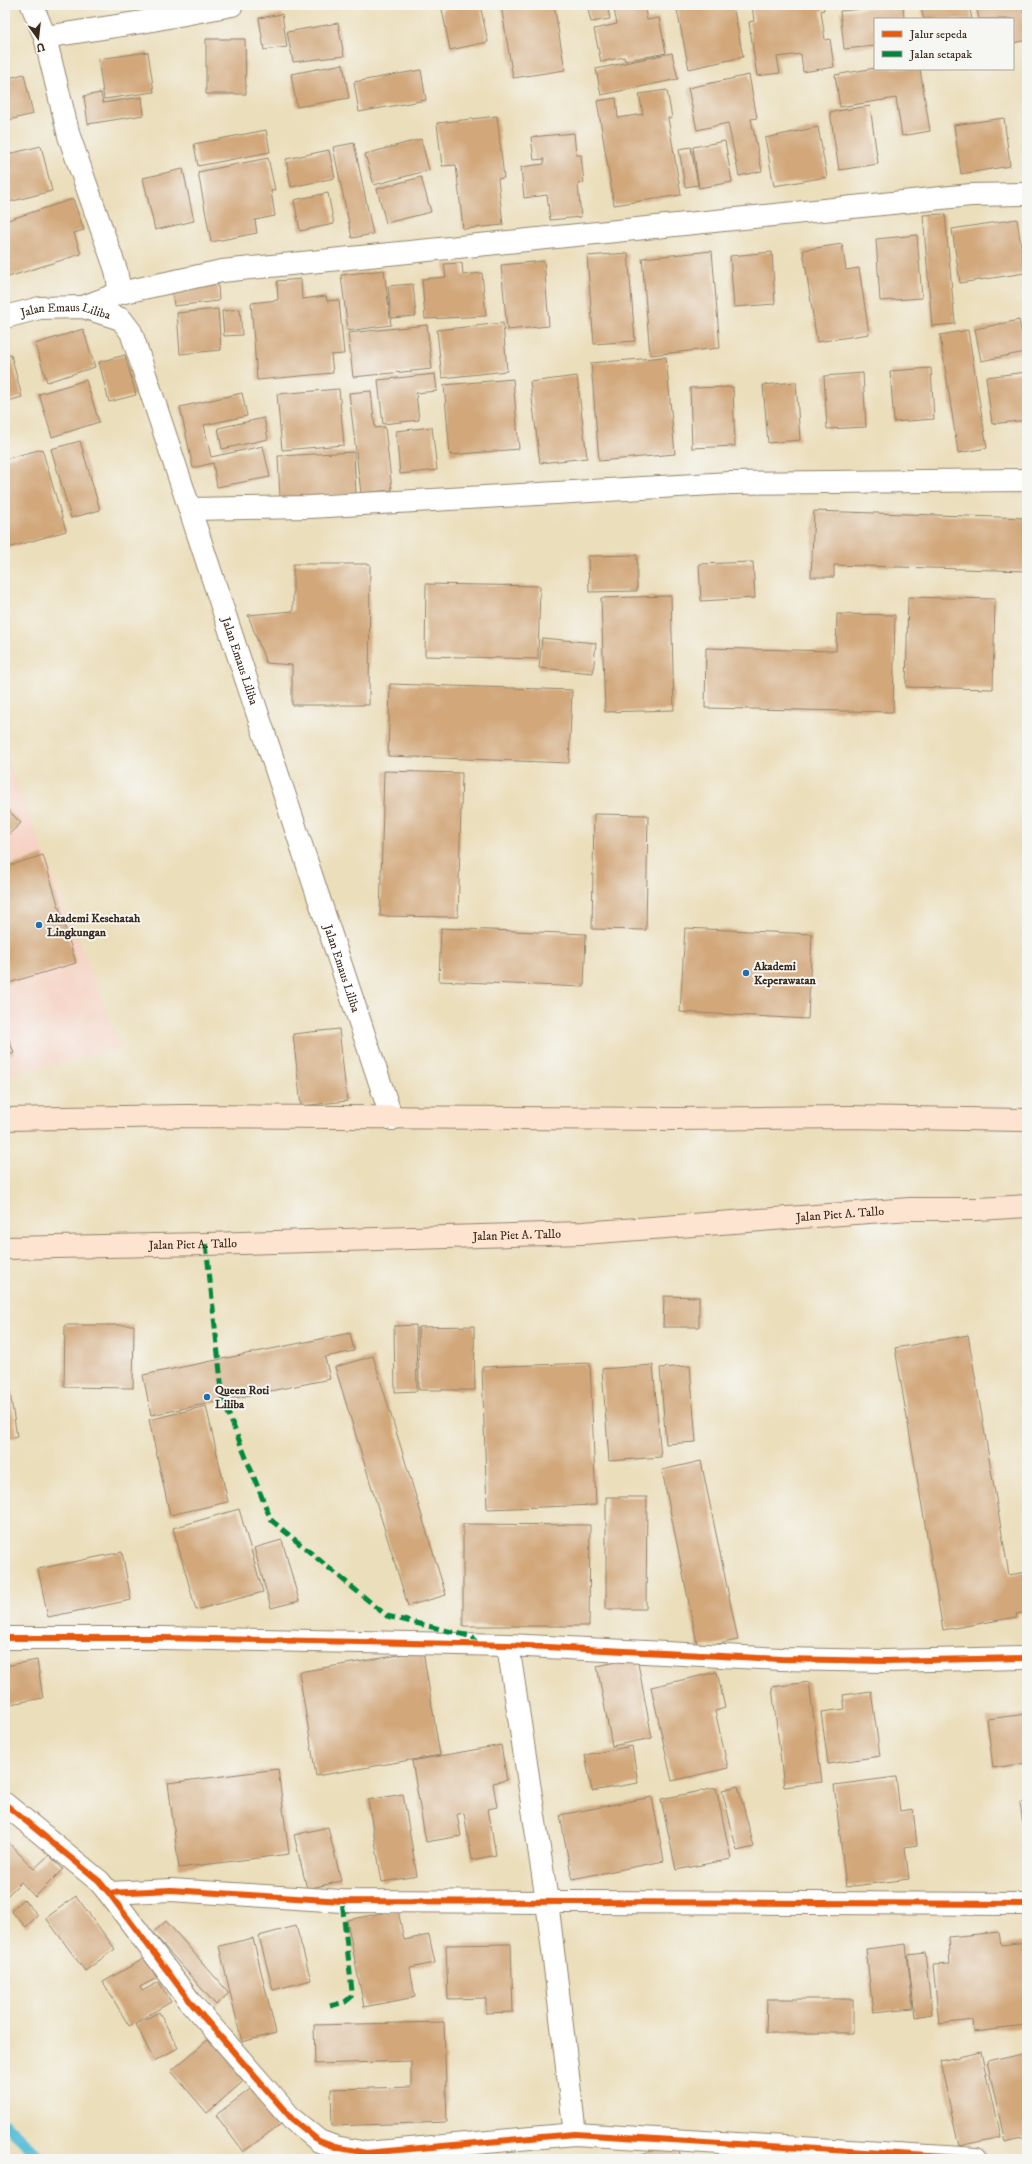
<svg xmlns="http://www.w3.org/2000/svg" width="1032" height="2164" font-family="'IM FELL DW Pica',serif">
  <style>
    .built { fill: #f6d2c3 }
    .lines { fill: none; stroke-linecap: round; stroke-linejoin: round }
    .stream { stroke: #5abed9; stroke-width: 11 }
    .building { fill: #d2a77a }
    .minor-casing { stroke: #93846c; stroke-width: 24 }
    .secondary-casing { stroke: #93846c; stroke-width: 24 }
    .minor { stroke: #fff; stroke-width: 22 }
    .secondary { stroke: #fde4d0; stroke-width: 22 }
    .quiet { stroke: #00873e; stroke-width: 5; stroke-dasharray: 10 5; stroke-linecap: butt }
    .cycleway-casing { stroke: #f6f6f2; stroke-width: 8 }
    .cycleway { stroke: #e8590c; stroke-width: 6 }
    .poi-dot { fill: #1f6fb2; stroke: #f6f6f2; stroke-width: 1.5 }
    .labels { text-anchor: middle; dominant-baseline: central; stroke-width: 4; stroke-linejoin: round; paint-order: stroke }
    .street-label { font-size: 12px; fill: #3b2a1e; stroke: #f6f6f2 }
    .poi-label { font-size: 12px; font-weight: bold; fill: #3b2a1e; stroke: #f6f6f2; text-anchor: start }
  </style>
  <rect width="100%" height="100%" fill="#f6f6f2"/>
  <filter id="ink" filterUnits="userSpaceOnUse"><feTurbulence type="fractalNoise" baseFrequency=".025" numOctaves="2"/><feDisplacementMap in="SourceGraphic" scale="8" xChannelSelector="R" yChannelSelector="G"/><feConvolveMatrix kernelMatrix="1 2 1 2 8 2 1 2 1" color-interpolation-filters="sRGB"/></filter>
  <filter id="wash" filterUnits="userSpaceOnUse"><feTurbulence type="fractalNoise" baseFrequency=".012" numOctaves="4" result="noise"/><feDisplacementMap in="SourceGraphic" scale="16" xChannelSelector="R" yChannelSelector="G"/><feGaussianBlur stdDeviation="0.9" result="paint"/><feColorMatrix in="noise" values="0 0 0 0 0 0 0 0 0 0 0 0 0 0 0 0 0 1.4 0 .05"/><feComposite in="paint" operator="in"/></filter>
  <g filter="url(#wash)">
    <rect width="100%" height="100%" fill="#ebdebb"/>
    <!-- built -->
    <path class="built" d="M5,754L122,1049L5,1075Z"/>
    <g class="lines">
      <!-- stream -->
      <path class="stream" d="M5,2124L42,2159"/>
    </g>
    <g id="blocks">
      <!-- building -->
      <path class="building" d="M148,5H167V6L149,8Z
        M464,5H480L488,42L450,50L442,9Z
        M501,5H554L565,70L513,78Z
        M587,5H607L610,19L591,22Z
        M613,5H644L647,20L659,18L666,53L625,61L624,57L601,62L594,29L617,24Z
        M676,5H733L743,57L689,69Z
        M752,5H823L824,10L821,11L825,40L830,39L834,67L803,72L801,54L777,57L780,73L757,76L749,22L754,21Z
        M903,5L904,19H875V46L844,49L840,11Z
        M920,5H969L972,19H924Z
        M976,5H1022L1027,24V40L1013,43V19H979Z
        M282,14L287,47L264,50L259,18Z
        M338,23L344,56L293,62L287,32Z
        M206,39H245L246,94H206Z
        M148,52L154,92L104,99L98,59Z
        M672,53L678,79L601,95L596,69Z
        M343,64L349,98L297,107L291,74Z
        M875,68L920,69L930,131L902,136L896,98L840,107L835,75Z
        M421,70L426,100L359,112L354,82Z
        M24,74L33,114L5,121V79Z
        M749,75L757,118L751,119L762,171L739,176L728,123L697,130L688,88Z
        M667,90L672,118H668L681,195L614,205L597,101L616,98L618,118L643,114L639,94Z
        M101,93L103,103L142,97L144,115L88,124L84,96Z
        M870,106L878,164L839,170L830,112Z
        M497,116L504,178L498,179L503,225L463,229L456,165L442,166L437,123Z
        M1004,118L1010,166L961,174L954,125Z
        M818,127L827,177L774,186L765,138Z
        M266,130L270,152L198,166L194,144Z
        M574,133L576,155H581L584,183L578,184L581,217L550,220L547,195L524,198L521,167L544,164V159L534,160L531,137Z
        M421,139L429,170L374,185L365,154Z
        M725,141L732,182L699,188L693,147Z
        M354,143L373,234L352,238L333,147Z
        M41,146L52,191L5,203V155Z
        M691,147L698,185L685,187L679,149Z
        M329,150L335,178L291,187L286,159Z
        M268,158L275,190L271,191L275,216L255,220L257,233L211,242L198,172Z
        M183,169L194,221L155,230L143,178Z
        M421,177L431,212L386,223L377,189Z
        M328,193L334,224L300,231L294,200Z
        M73,199L84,230L74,233L81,254L5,278V221Z
        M945,214L955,324L932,326L923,215Z
        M1017,219L1025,273L960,283L952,229Z
        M917,235L922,298L880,301L876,239Z
        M842,244L846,270L859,268L869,334L817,342L803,250Z
        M712,251L720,348L650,355L642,258Z
        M772,252L775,304L734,307L730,256Z
        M628,253L635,341L594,344L587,256Z
        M544,261L549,326L507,330L501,265Z
        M462,263L463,275L482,273L486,316L425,319L422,279L446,277L444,264Z
        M384,270L391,325L348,331L341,275Z
        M301,279L302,299L326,296L327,301L339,300L344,354L331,355L333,373L257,380L251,303L278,300L277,281Z
        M218,284L219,301L174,306L172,288Z
        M413,284L416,316L391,318L388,286Z
        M218,309L221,350L180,354L177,313Z
        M240,309L242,335L224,336L222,311Z
        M1019,320L1025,352L981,361L975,329Z
        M503,323L507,371L442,378L437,330Z
        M427,325L432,369L353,377L348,333Z
        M83,329L95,367L47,382L35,344Z
        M968,330L987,448L958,453L940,335Z
        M11,355L22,397L5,402V356Z
        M125,355L136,395L109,402L99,362Z
        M666,357L675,454L599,461L591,363Z
        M931,368L934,419L894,422L890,371Z
        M1027,372V420L992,424L986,377Z
        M863,373L866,427L827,429L824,376Z
        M435,374L437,391L416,393L419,420L383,424L378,380Z
        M577,376L587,458L540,463L530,382Z
        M513,379L519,449L450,455L444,385Z
        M86,380L99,422L52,437L39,394Z
        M796,382L800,440L768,443L763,385Z
        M733,387L735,446L692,448L690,388Z
        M339,389L344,445L282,450L277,394Z
        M371,391L375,428L385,427L392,490L361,493L349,393Z
        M242,393L247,416L204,425L211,457L263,446L270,477L217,487L213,463L193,468L180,407Z
        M264,418L268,439L222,449L218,428Z
        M432,427L437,470L400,474L396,431Z
        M80,441L100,510L71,518L51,449Z
        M42,449L66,531L5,549V459Z
        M354,452L356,494L280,498L278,456Z
        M814,511L1027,518V571L834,565V577H811Z
        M637,555V591L589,592L588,556Z
        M753,562L755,598L701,601L699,564Z
        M293,564H370L369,705H292V665L266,663L248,615L293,611Z
        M426,584L540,586L538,659L425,656Z
        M671,596L674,710L605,712L601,598Z
        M908,597L995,599L993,689L906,687Z
        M837,614L895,615L893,712L705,708L706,648L836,651Z
        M542,638L596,643L593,673L539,668Z
        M390,684L572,690L569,763L388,756Z
        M384,771L462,773L458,917L380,916Z
        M5,807L21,823L5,838Z
        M594,814L648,815L646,930L592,929Z
        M43,855L76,963L5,984V867Z
        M441,928L586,934L584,987L439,981Z
        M685,928L812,934L808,1019L680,1012Z
        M5,1029L14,1053L5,1057Z
        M339,1029L347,1101L301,1106L293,1034Z
        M664,1296L699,1297V1327H663Z
        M65,1325H134L133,1388L64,1387Z
        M416,1325L417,1391L395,1392L394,1326Z
        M474,1326L475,1390H419L418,1327Z
        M350,1333L354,1351L325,1357L330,1379L151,1415L143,1375Z
        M968,1335L1009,1575L1027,1572V1612L1016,1614L1017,1617L943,1630L895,1348Z
        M373,1356L446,1595L408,1606L335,1367Z
        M5,1360L17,1437L5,1439Z
        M590,1363L596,1505L487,1509L482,1367Z
        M653,1365L661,1457L609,1461L602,1369Z
        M690,1366L696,1442L666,1444L660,1368Z
        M206,1406L228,1502L170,1515L149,1420Z
        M701,1461L738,1640L698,1648L662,1470Z
        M606,1497H647L646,1609H606Z
        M239,1509L263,1592L196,1610L173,1528Z
        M463,1524L590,1525L589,1626H463Z
        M282,1540L299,1601L271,1608L254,1548Z
        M122,1552L131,1600L48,1617L38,1569Z
        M423,1651L440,1755L316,1776L299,1672Z
        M637,1658L652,1738L612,1746L597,1666Z
        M37,1660L43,1698L5,1705V1666Z
        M717,1672L725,1708L715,1711L728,1768L672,1781L651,1687Z
        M809,1682L822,1782L784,1787L772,1687Z
        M871,1691L880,1756L828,1764L821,1712L845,1709L843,1695Z
        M1027,1714V1763L993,1768L987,1719Z
        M501,1745L507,1780L493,1783L497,1807L488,1809L496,1855L472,1860L464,1813L457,1814L461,1836L426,1842L412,1761Z
        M632,1746L638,1783L592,1791L585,1755Z
        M278,1769L289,1854L179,1868L168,1783Z
        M896,1777L900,1811L913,1809L917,1845L905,1847L909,1879L846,1887L834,1785Z
        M738,1786L754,1847L737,1851L722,1790Z
        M716,1788L731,1859L676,1870L661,1799Z
        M403,1794L417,1876L382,1882L368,1800Z
        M652,1797L664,1861L572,1879L560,1815Z
        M1027,1802V1846H1026L1020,1803Z
        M328,1827L341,1881L307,1889L294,1835Z
        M5,1839L34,1869L49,1855L63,1869L35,1897L21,1882L5,1898Z
        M76,1896L115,1949L85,1971L46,1918Z
        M23,1899L38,1915L26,1927L11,1911Z
        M398,1910L404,1940L429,1935L435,1963L410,1968L415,1997L364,2007L347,1920Z
        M166,1921L229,1993L216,2005L153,1933Z
        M296,1926L311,1980L273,1990L259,1936Z
        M999,1932L1001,1945L1026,1942L1027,1998H1023L1026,2026L974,2032L973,2020L939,2024L933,1965L950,1964L948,1937Z
        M253,1938L276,2033L242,2042L219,1946Z
        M511,1944L513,2012L486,2013V1998L448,1999L446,1945Z
        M906,1944L913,2008L873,2012L866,1949Z
        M925,1953L932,2014L915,2017L908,1955Z
        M145,1958L157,1978L140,1987L142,1991L159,1982L171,2002L129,2026L103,1982Z
        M767,1999H853V2033H766Z
        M159,2012L178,2048L154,2061L136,2024Z
        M444,2022L447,2122L332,2126L331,2089L411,2087V2061L315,2064L314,2025Z
        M211,2037L247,2078L207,2113L171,2071Z
        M981,2052L1000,2137L959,2146L940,2061Z
        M1027,2052V2137L1005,2142L987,2061Z
        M253,2087L281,2124L243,2152L216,2115Z
        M677,2144L681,2159H624Z"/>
    </g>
  </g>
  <g filter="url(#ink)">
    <use href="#blocks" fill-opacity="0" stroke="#93846c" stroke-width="1"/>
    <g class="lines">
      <!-- minor casing -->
      <g class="minor-casing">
        <g id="minor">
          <path d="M32,5L45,37L69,136L116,270L120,293"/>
          <path d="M45,37L142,22L232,5"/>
          <path d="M83,307L120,293L222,271L971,195L1027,194"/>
          <path id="s1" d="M5,317L40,308L83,307L121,319L131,332L392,1119"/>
          <path d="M190,509L310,507L730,483L1027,480"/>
          <path d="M5,1638H163L508,1645L781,1659L884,1661L1027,1658"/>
          <path d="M508,1645L547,1901L575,2134"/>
          <path d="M5,1804L99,1881L109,1893L171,1890L342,1901L1027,1904"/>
          <path d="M109,1893L192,2004L292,2119L319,2141L335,2147L366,2153L575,2134L977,2159"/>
        </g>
      </g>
      <!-- secondary casing -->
      <g class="secondary-casing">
        <g id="secondary">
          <path d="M5,1119L183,1116L678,1119L849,1117L1027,1120"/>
          <path id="s2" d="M5,1248L206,1244L583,1233L910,1209H979L1027,1206"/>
        </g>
      </g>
      <!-- minor -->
      <use href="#minor" class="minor"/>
      <!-- secondary -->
      <use href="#secondary" class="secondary"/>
      <!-- quiet -->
      <path class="quiet" d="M206,1244L223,1400L271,1520L387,1616L473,1637L477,1645
        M330,2006L345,2002L351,1997L352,1991L342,1901"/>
      <!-- cycleway casing -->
      <g class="cycleway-casing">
        <path id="cycleway" d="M5,1638H163L508,1645L781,1659L884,1661L1027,1658
          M5,1804L99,1881L109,1893L171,1890L342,1901L1027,1904
          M109,1893L192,2004L292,2119L319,2141L335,2147L366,2153L575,2134L977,2159"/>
      </g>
      <!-- cycleway -->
      <use href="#cycleway" class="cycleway"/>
    </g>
  </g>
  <!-- markers -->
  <g class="poi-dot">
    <circle cx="39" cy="925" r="4"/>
    <circle cx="746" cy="973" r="4"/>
    <circle cx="207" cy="1397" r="4"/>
  </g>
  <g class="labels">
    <!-- street labels -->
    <g class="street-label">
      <text stroke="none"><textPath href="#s1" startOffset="62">Jalan Emaus Liliba</textPath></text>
      <text stroke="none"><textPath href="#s1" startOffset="482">Jalan Emaus Liliba</textPath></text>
      <text stroke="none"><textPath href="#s1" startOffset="806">Jalan Emaus Liliba</textPath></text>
      <text stroke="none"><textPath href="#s2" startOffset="836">Jalan Piet A. Tallo</textPath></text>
      <text stroke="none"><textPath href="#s2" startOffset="512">Jalan Piet A. Tallo</textPath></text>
      <text stroke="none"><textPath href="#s2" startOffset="188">Jalan Piet A. Tallo</textPath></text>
    </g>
    <!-- poi labels -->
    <g class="poi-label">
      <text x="47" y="918">Akademi Kesehatah<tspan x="47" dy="14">Lingkungan</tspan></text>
      <text x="754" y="966">Akademi<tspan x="754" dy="14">Keperawatan</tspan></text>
      <text x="215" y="1390">Queen Roti<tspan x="215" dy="14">Liliba</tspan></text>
    </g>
  </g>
  <!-- margin -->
  <rect width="1032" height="2164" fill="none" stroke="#f6f6f2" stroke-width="20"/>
  <!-- legend -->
  <rect x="874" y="18" width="140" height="52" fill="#f6f6f2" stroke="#aba49d"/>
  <rect x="882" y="31" width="20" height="6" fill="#e8590c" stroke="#aba49d"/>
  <text x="910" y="38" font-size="12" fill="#3b2a1e">Jalur sepeda</text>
  <rect x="882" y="51" width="20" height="6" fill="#00873e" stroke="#aba49d"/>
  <text x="910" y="58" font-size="12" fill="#3b2a1e">Jalan setapak</text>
  <!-- north arrow -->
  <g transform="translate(38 38) rotate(165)" stroke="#f6f6f2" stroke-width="3" paint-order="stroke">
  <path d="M0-3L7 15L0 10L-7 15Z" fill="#3b2a1e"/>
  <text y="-6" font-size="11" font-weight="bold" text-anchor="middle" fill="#3b2a1e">U</text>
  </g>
</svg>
